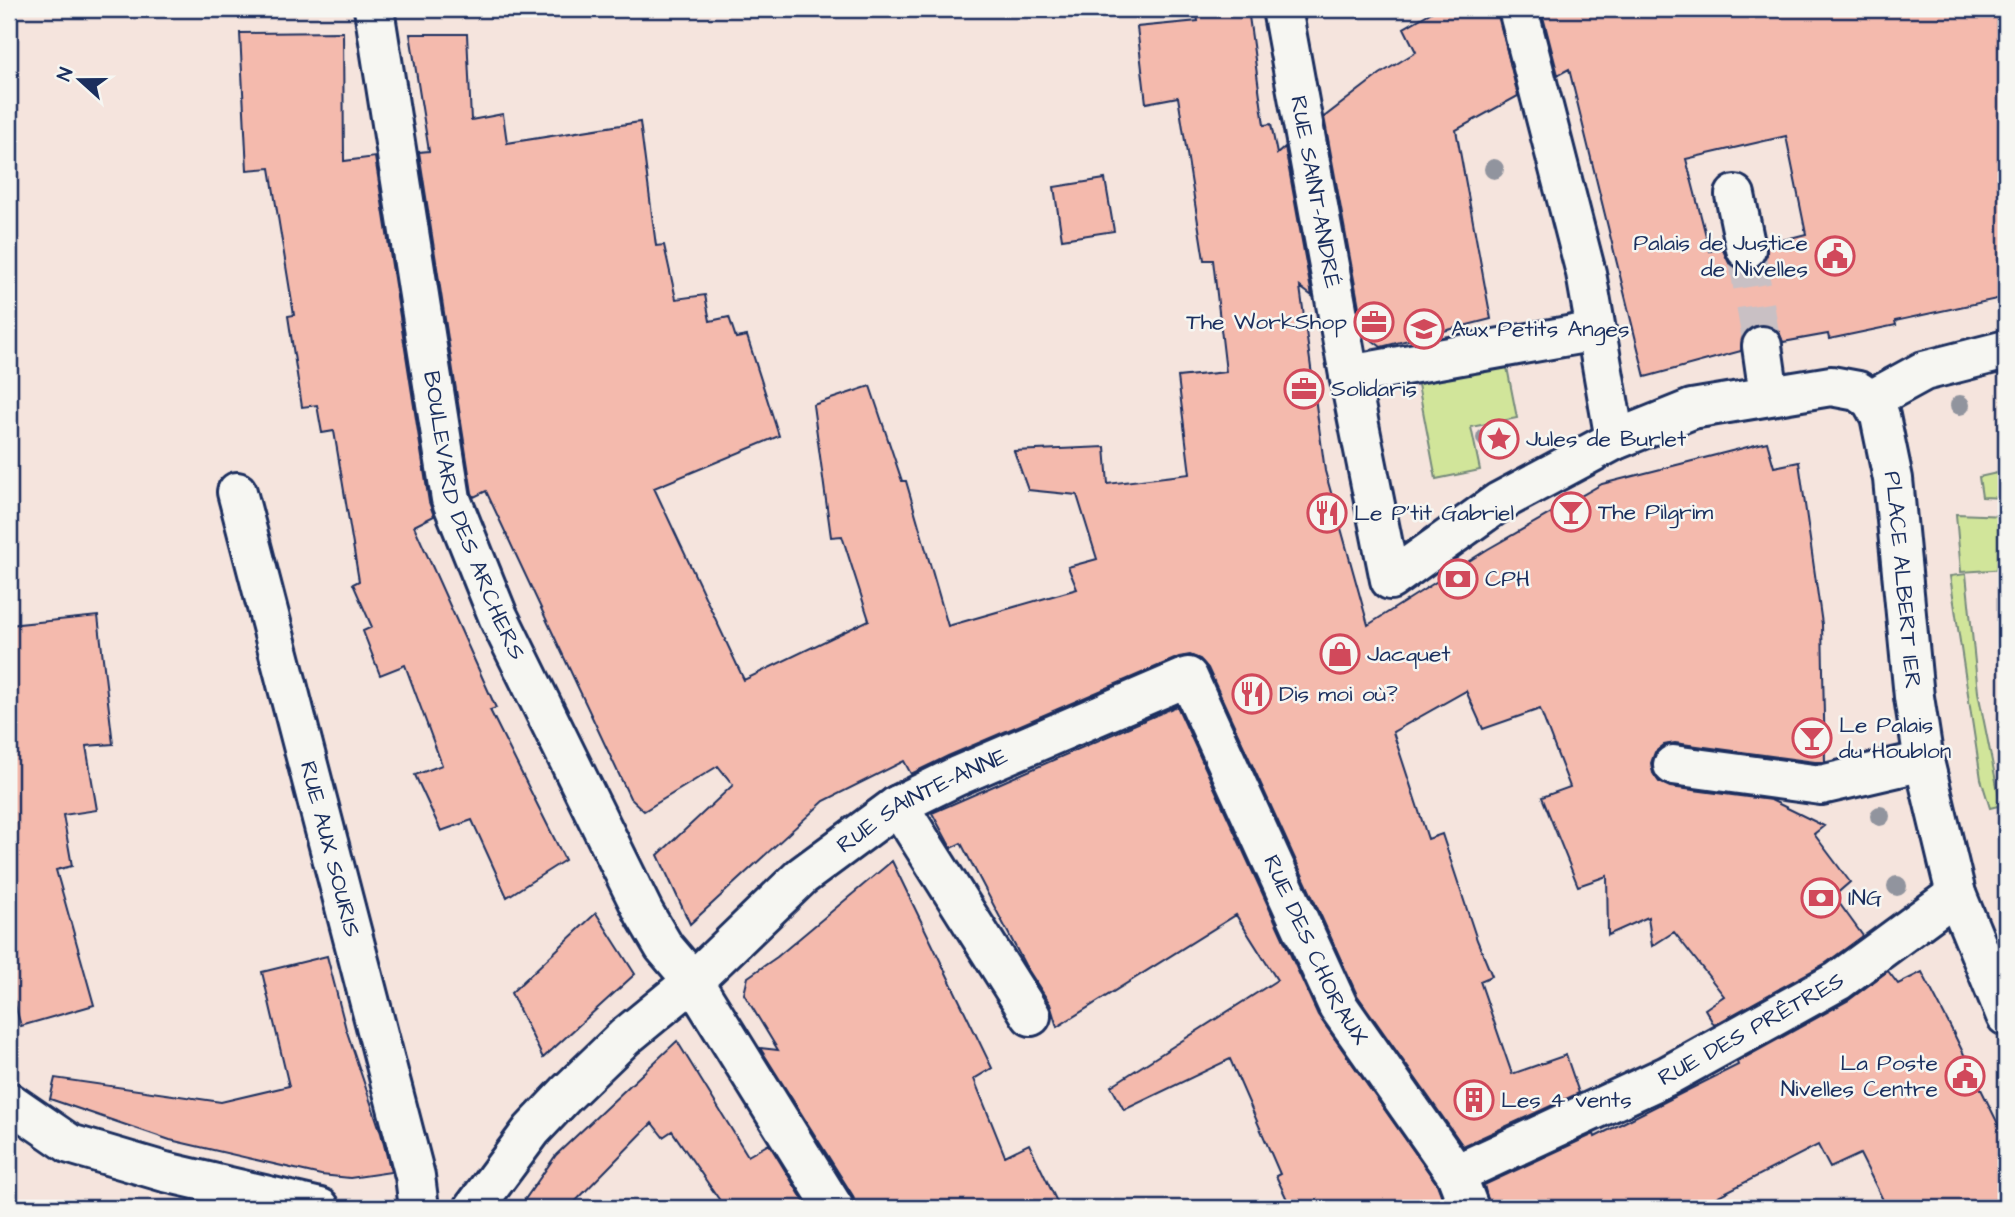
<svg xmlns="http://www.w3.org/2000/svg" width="2015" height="1217" font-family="'Architects Daughter',sans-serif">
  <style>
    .green { fill: #d1e59a; stroke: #768a7c; stroke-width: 2 }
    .building { fill: #f4baad; stroke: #1b2f5e; stroke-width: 2; fill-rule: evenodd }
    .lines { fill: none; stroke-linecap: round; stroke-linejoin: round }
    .minor-tunnel { stroke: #c9c0c4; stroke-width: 38; stroke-dasharray: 38 19; stroke-linecap: butt }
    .minor-casing { stroke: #1b2f5e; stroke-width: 44 }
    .major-casing { stroke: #1b2f5e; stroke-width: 44 }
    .minor { stroke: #f6f6f2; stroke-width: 38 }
    .major { stroke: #f6f6f2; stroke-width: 38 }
    .tree { fill: #91949e }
    .labels { text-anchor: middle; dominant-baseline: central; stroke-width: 5; stroke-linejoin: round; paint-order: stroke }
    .street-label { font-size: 23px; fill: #1b2f5e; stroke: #f6f6f2 }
    .poi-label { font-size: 23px; fill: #1b2f5e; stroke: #f6f6f2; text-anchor: start }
  </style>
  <rect width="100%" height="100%" fill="#f5e4dd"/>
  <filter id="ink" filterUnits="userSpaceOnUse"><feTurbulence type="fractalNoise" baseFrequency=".0143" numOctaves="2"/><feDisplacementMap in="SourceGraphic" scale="14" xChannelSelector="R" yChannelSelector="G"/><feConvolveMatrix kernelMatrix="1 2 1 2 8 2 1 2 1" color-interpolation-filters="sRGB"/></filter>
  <g filter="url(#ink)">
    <!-- green -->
    <path class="green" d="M1505,357L1517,418L1471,427L1480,470L1436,479L1416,374Z
      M2006,471V498L1982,497L1979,477Z
      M1956,514L2006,516V569L1961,572Z
      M1966,574L1978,692L1999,796L2006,795V804L1990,808L1981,779L1950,576Z"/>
    <!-- building -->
    <path class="building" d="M1196,9H1248L1264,125L1271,124L1277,154L1285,147L1312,296L1300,287L1325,471L1368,625L1488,549L1602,484L1767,442L1774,467L1799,462L1822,624L1825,762H1815L1675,743L1664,745L1655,752L1651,763L1653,773L1659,782L1670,787L1771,800L1824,826L1814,834L1850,882L1834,896L1863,936L1826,963L1714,1025L1705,1009L1724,996L1674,932L1652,946L1648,917L1608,935L1607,876L1578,886L1542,797L1570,787L1540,709L1483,729L1466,691L1393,732L1428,839L1442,834L1477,940L1492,976L1480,981L1512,1074L1566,1055L1579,1093L1463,1146L1357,995L1208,668L1200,659L1190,655L1179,657L948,756L911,774L904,761L824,801L690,924L658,855L733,785L718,766L644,811L630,798L486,491L474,497L472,493L419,152L429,151L410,34H467L471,120L503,114L507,143L640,122L656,246L664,245L676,299L705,295L710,321L729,317L736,338L747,336L779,436L654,488L744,680L869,620L842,536L831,537L813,405L870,386L902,481H906L948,626L1077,589L1068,567L1097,559L1077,495L1028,490L1014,451L1105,447L1108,484L1190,474L1178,377L1226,372L1213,260H1204L1178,97L1146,103L1137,27L1198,21Z
      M1437,9H1497L1518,96L1456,130L1491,319L1381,347L1364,334L1324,117L1380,74L1416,52L1404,28Z
      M1541,9H2006V297L1895,321L1896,325L1829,339L1828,334L1783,342L1779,332L1771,326L1758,325L1749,328L1742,337L1741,351L1645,377L1569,69L1558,75ZM1786,136L1806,234L1767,244V255L1761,265L1751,270L1738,269L1729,263L1722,248L1710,251L1686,159Z
      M343,32L344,161L375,157L429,502L434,516L414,526L496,708L490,710L565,860L507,897L472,820L441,831L415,775L442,765L405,665L380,675L363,631L372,627L353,584L359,581L334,431L322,433L317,405L302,407L288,316L294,315L270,168L247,170L240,33Z
      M1105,179L1114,231L1062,239L1054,187Z
      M98,616L113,744L86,746L97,810L63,815L72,866L56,870L94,1005L21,1026L9,983V625Z
      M1177,706L1318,1015L1437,1184L1446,1208H1291L1276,1176L1280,1174L1230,1059L1124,1110L1111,1086L1277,980L1236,915L1057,1027L1050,1004L1025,965L961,843L951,848L932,813Z
      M892,861L992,1068L974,1079L1005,1156L1029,1144L1060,1208H856L853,1196L760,1048L778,1050L744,994L748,977L777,957Z
      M596,913L635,974L543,1058L511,993Z
      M327,956L346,1029L381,1133L391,1172L350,1178L321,1175L170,1140L50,1099L55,1078L221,1102L289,1086L262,972Z
      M1888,971L1898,984L1922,972L1951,1028L2006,1140V1208H1887L1860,1154L1830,1168L1818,1145L1695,1208H1490L1484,1185L1594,1134L1595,1137L1738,1065L1737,1062L1849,1000Z
      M677,1041L748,1156L769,1144L808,1208H725L672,1131L663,1137L652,1123L569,1208H519L556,1155Z"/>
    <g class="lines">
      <!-- minor-tunnel -->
      <path class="minor-tunnel" d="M1746,249L1762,346"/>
      <!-- minor casing -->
      <g class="minor-casing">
        <g id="minor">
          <path id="s1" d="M1282,9L1349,375L1390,580L1499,502L1615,440L1692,409L1831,386L1858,391L1871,400L1880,416L1893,479L1914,697L1924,761L1956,894L2006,1016"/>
          <path d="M1518,9L1586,273L1615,440"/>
          <path d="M1735,195L1746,249"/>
          <path d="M1762,346L1769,395"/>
          <path d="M1349,375L1596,331"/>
          <path d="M1871,400L1924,371L2006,350"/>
          <path id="s2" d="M237,492L415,1176L419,1208"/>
          <path d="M1673,765L1821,785L1924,761"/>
          <path d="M898,805L1031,1016"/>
          <path d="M9,1102L70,1144L165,1172L320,1208"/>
          <path id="s3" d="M1456,1174L1667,1076L1838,981L1956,894"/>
          <path id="s4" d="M474,1208L532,1130L567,1093L625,1037L693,981L802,876L898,805L957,776L1188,677L1338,1006L1456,1174L1469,1208"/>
        </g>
      </g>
      <!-- major casing -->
      <g class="major-casing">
        <g id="major">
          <path id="s5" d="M374,9L451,499L498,616L644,913L664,947L693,981L834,1208"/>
        </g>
      </g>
      <!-- minor -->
      <use href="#minor" class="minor"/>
      <!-- major -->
      <use href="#major" class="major"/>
    </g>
    <!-- trees -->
    <g class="tree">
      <circle cx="1494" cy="169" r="10"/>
      <circle cx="1960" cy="405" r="10"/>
      <circle cx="1486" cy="438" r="10"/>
      <circle cx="1880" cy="816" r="10"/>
      <circle cx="1897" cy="886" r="10"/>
    </g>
  </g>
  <!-- icons -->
  <defs>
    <g id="civic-ring" transform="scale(2.0125)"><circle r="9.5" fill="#f6f6f2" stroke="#d1495b" stroke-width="1.5"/><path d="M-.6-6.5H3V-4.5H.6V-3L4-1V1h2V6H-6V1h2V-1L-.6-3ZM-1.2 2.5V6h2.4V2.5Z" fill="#d1495b"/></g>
    <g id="office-ring" transform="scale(2.0125)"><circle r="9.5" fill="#f6f6f2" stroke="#d1495b" stroke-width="1.5"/><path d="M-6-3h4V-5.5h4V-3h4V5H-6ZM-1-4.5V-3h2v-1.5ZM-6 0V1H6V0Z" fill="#d1495b"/></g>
    <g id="school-ring" transform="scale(2.0125)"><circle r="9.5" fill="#f6f6f2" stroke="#d1495b" stroke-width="1.5"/><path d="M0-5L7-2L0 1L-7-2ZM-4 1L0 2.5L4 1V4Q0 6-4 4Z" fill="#d1495b"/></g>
    <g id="sight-ring" transform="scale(2.0125)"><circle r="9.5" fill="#f6f6f2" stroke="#d1495b" stroke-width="1.5"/><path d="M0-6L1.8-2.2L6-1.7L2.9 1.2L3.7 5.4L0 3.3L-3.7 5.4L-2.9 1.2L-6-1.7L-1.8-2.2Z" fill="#d1495b"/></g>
    <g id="bar-ring" transform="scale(2.0125)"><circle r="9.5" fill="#f6f6f2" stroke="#d1495b" stroke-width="1.5"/><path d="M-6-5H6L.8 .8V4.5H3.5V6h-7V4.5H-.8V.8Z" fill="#d1495b"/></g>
    <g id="restaurant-ring" transform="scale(2.0125)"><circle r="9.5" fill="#f6f6f2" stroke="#d1495b" stroke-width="1.5"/><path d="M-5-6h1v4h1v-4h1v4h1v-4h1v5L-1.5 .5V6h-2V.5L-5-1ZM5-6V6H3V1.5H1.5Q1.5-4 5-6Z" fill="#d1495b"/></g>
    <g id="bank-ring" transform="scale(2.0125)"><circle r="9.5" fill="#f6f6f2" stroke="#d1495b" stroke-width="1.5"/><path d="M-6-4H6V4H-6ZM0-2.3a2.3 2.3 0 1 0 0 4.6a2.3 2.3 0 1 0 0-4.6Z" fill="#d1495b"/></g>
    <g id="shop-ring" transform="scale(2.0125)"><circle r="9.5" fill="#f6f6f2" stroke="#d1495b" stroke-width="1.5"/><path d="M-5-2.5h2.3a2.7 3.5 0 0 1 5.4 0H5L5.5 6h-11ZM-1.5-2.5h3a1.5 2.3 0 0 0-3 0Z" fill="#d1495b"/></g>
    <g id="building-ring" transform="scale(2.0125)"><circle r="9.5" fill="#f6f6f2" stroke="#d1495b" stroke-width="1.5"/><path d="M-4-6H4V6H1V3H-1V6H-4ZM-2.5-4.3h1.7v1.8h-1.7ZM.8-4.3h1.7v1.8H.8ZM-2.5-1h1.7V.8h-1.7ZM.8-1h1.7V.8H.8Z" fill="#d1495b"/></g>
  </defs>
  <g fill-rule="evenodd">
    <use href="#civic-ring" x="1835" y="256"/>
    <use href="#office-ring" x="1374" y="322"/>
    <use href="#school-ring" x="1424" y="329"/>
    <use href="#office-ring" x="1304" y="389"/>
    <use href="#sight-ring" x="1499" y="439"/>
    <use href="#bar-ring" x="1571" y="512"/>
    <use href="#restaurant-ring" x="1327" y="513"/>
    <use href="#bank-ring" x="1458" y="579"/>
    <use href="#shop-ring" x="1340" y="654"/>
    <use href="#restaurant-ring" x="1252" y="694"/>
    <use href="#bar-ring" x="1812" y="738"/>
    <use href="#bank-ring" x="1821" y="898"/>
    <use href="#civic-ring" x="1965" y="1076"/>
    <use href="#building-ring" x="1474" y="1100"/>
  </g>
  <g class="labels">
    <!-- street labels -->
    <g class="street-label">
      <text stroke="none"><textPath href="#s1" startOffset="186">RUE SAINT-ANDRÉ</textPath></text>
      <text stroke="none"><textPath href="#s5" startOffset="518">BOULEVARD DES ARCHERS</textPath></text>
      <text stroke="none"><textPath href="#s1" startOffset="1298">PLACE ALBERT IER</textPath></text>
      <text stroke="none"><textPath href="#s4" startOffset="611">RUE SAINTE-ANNE</textPath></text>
      <text stroke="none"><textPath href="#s2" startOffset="369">RUE AUX SOURIS</textPath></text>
      <text stroke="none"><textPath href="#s4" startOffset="1206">RUE DES CHORAUX</textPath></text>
      <text stroke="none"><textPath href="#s3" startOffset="329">RUE DES PRÊTRES</textPath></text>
    </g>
    <!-- poi labels -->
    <g class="poi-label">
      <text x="1808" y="243" text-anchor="end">Palais de Justice<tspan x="1808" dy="26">de Nivelles</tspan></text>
      <text x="1347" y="322" text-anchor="end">The WorkShop</text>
      <text x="1451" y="329">Aux Petits Anges</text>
      <text x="1331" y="389">Solidaris</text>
      <text x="1526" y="439">Jules de Burlet</text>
      <text x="1598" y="512">The Pilgrim</text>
      <text x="1354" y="513">Le P'tit Gabriel</text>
      <text x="1485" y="579">CPH</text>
      <text x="1367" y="654">Jacquet</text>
      <text x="1279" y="694">Dis moi où?</text>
      <text x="1839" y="725">Le Palais<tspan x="1839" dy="26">du Houblon</tspan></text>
      <text x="1848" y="898">ING</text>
      <text x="1938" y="1063" text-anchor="end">La Poste<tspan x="1938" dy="26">Nivelles Centre</tspan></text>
      <text x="1501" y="1100">Les 4 vents</text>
    </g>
  </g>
  <!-- margin -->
  <rect width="2015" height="1217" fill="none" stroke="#f6f6f2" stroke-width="35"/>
  <rect x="18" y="18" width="1980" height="1182" fill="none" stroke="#1b2f5e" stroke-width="2.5" filter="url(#ink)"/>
  <!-- north arrow -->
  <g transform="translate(80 80) rotate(291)" stroke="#f6f6f2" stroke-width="5" paint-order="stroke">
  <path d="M0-5L12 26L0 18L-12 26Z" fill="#1b2f5e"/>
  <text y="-10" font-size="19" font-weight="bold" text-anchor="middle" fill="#1b2f5e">N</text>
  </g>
</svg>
